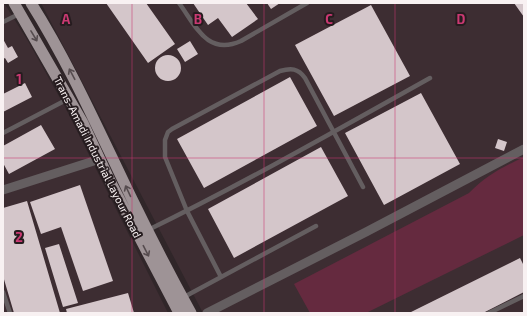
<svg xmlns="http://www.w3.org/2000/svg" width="527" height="316" font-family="'Exo 2',sans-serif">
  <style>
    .built { fill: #3d2d32 }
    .green { fill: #652a3f }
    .building { fill: #d4c6ca }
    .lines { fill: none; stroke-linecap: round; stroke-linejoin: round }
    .service { stroke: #645e60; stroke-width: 4.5 }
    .minor { stroke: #645e60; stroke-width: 9 }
    .primary { stroke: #9e9396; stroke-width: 11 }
    .oneway { stroke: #564c4f }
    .grid { fill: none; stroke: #ca3972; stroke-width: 1; stroke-opacity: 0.55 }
    .labels { text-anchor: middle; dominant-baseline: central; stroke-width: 4; stroke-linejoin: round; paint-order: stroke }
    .street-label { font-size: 11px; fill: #f8f1f2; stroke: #261c1f }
    .grid-label { font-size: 13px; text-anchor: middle; font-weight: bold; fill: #ca3972; stroke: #261c1f; stroke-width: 4; stroke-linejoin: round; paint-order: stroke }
  </style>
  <rect width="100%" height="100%" fill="#302629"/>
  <!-- built -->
  <path class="built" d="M3,3H4L28,41L65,107L168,313H3Z
    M41,3H524V313H203Z"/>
  <!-- green -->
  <path class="green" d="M524,157V235L366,313H310L294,284L469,193C487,175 501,168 524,157Z"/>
  <!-- building -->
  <path class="building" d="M106,3H146L175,44L148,63Z
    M193,3H246L258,19L232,37L218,18L208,25Z
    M267,3H280L271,9Z
    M514,3H524V17Z
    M371,5L410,76L334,116L295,45Z
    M3,39L8,48L12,46L18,57L8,63L5,58L3,59Z
    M190,41L198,54L185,62L177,49Z
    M155 68a13 13 0 1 1 26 0a13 13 0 1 1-26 0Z
    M290,77L317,126L204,188L177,139Z
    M25,83L32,97L3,112V94Z
    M421,93L460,164L384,205L345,133Z
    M41,125L55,149L9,174L3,163V146Z
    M498,139L507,142L504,151L495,148Z
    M321,147L348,196L234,258L208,209Z
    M80,185L113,281L83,291L61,227L41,234L30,202Z
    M27,201L60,313H14L3,276V208Z
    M59,244L78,303L63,307L45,248Z
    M520,258L524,266V292L483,313H409Z
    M128,293L134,313H67L66,309Z"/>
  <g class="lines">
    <!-- service -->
    <path class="service" d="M179,3C196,26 207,56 241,41L307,3
      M3,22L19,14
      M3,133L68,99
      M148,230C244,183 337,130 430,78
      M221,277L187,211L165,157V140L168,132L172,129L280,71C291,68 298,68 305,78L363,187
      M3,292L10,313
      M184,297L316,226
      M489,313L524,296"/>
    <!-- minor -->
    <path class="minor" d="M3,190L100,159
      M207,313L366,232L524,149"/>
    <!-- primary -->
    <path class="primary" d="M14,3L83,123L110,181L179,313
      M31,3C70,65 99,131 131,197C150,236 170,275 191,313"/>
  </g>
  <!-- one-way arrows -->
  <defs><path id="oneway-shaft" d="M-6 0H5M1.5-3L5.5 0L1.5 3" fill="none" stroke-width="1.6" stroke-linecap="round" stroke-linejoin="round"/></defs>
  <g class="oneway">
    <use href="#oneway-shaft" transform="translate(34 36) rotate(59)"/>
    <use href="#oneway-shaft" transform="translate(72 74) rotate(-118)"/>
    <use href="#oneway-shaft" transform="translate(128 191) rotate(-115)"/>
    <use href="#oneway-shaft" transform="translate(146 251) rotate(63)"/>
  </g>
  <!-- grid -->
  <path class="grid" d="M132,3V313M264,3V313M395,3V313M3,158H524"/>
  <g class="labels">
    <!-- street labels -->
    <g class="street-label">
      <text transform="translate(98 157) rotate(63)">Trans-Amadi Industrial Layour Road</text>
    </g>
  </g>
  <g class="grid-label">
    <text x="66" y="24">A</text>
    <text x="198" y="24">B</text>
    <text x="329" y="24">C</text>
    <text x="461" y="24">D</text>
    <text x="19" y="84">1</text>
    <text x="19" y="242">2</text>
  </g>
  <!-- border -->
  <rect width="527" height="316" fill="none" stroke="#f8f1f2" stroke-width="8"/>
</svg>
